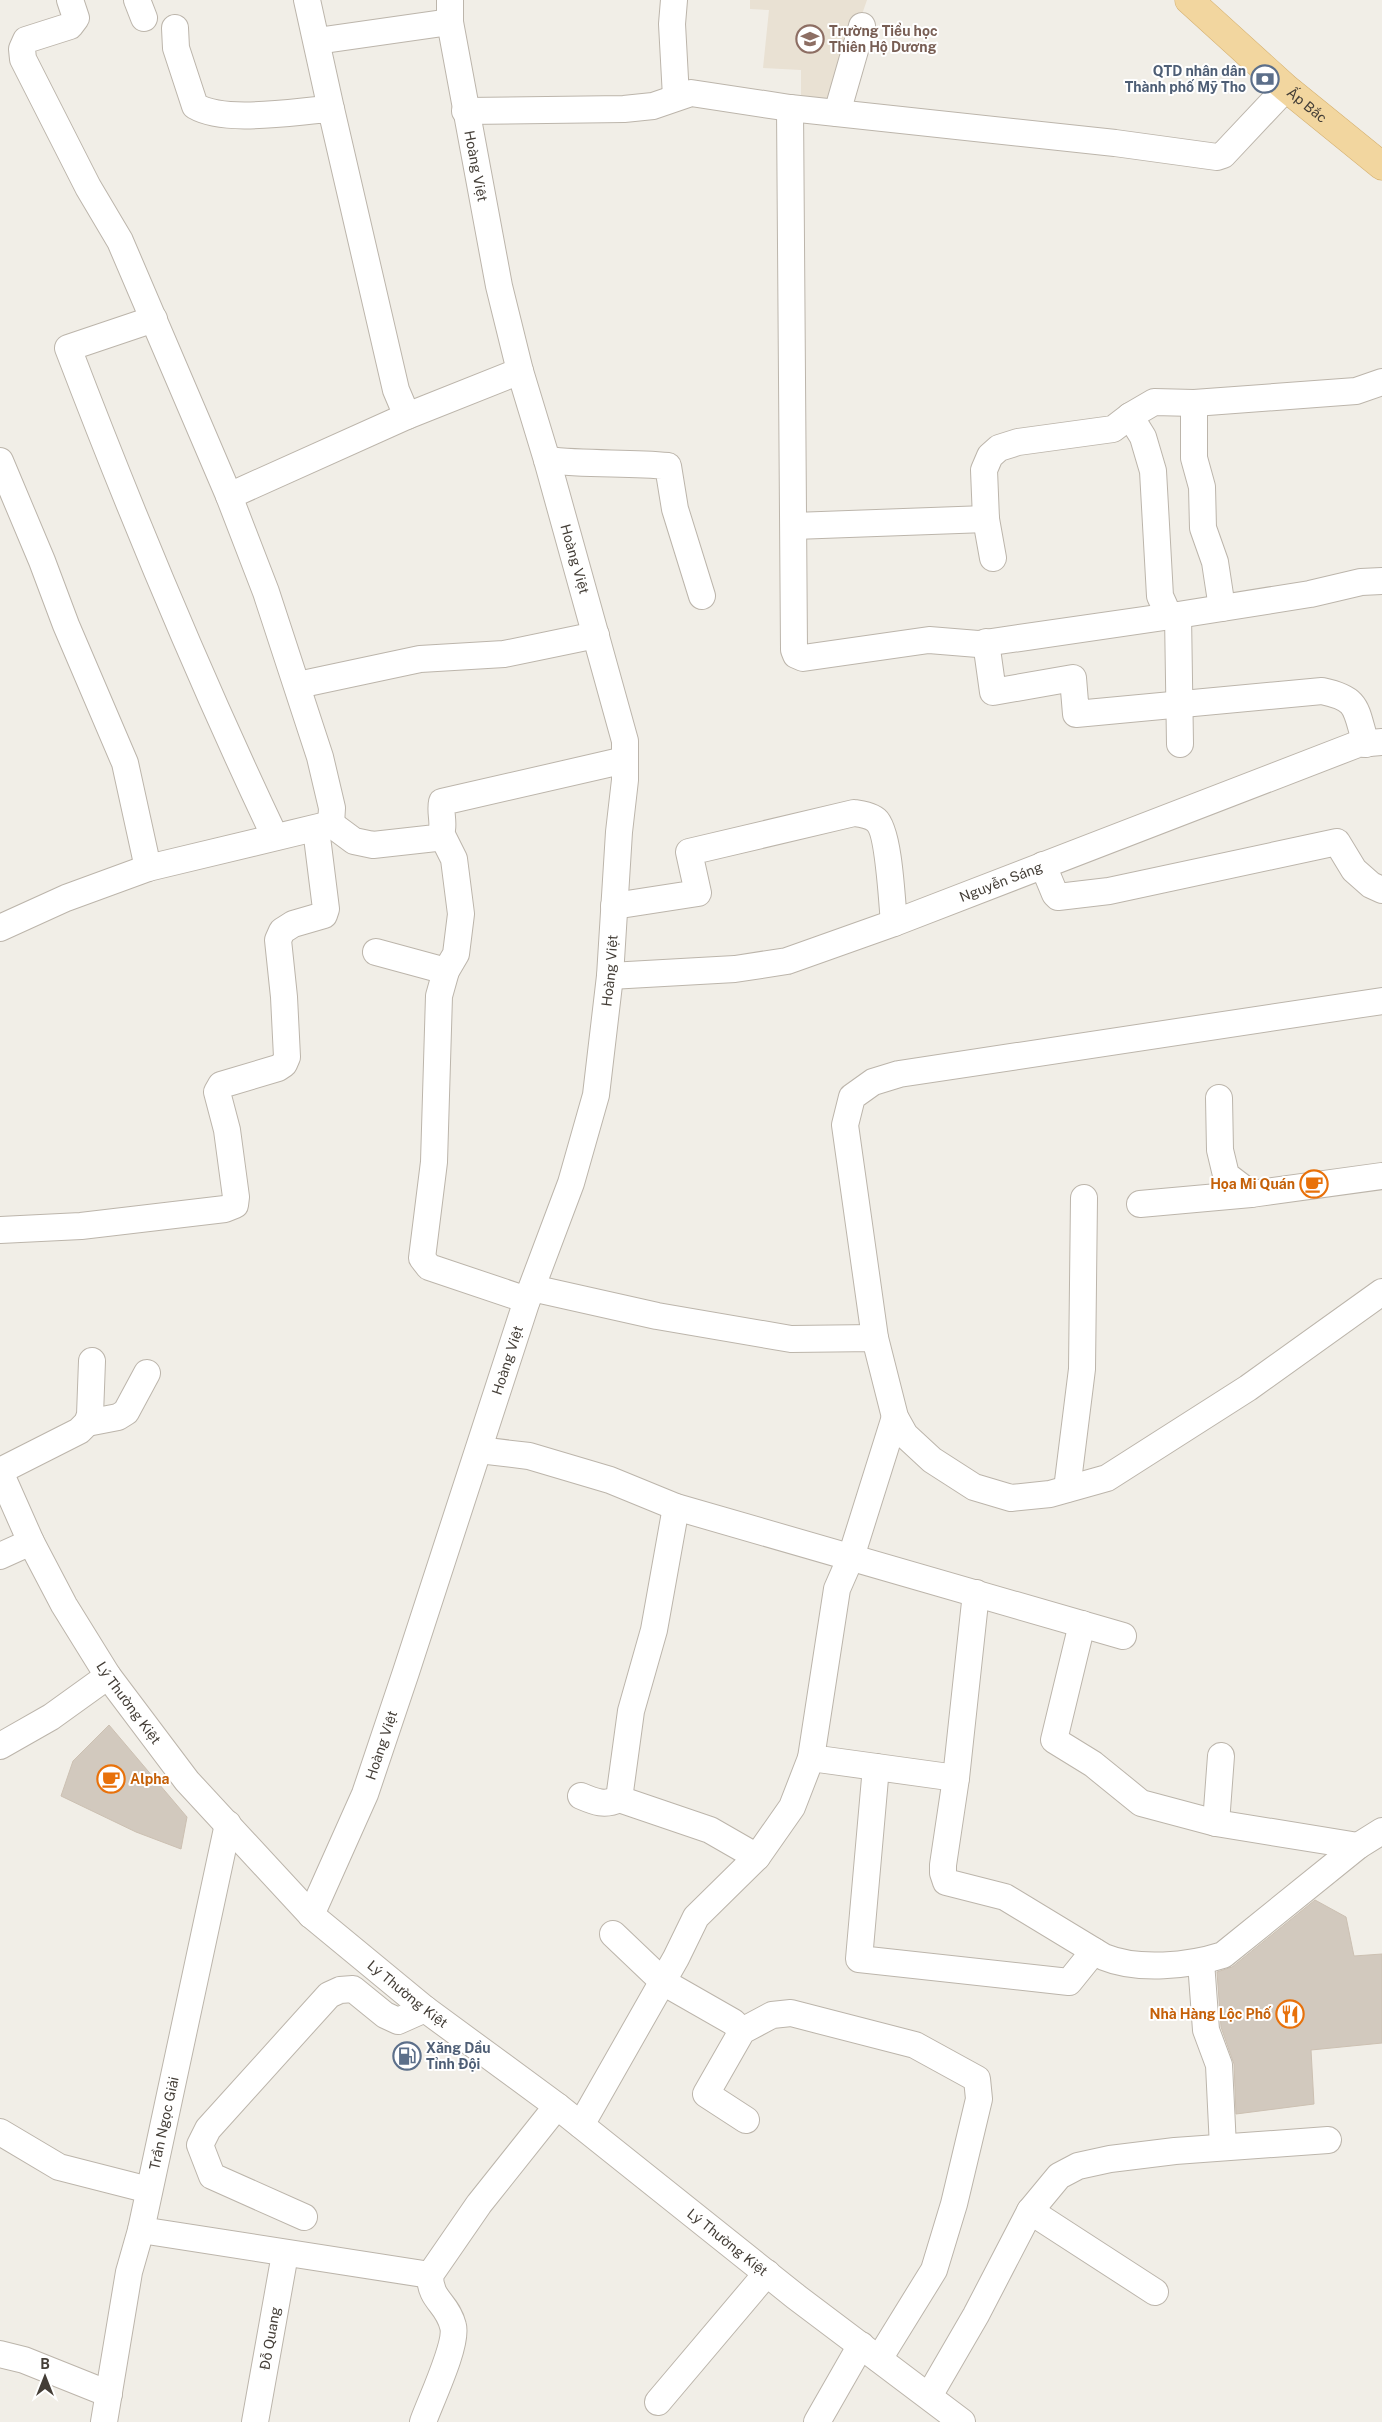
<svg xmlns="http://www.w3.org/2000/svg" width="1382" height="2422" font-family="'Public Sans',sans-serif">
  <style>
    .education { fill: #e9e1d3 }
    .building { fill: #d2c9be; stroke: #ccc0b2 }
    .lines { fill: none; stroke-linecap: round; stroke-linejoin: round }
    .minor-casing { stroke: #bcb5ab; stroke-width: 28 }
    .major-casing { stroke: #d5b171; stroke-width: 29 }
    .minor { stroke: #fff; stroke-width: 26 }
    .major { stroke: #f2d69f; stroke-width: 28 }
    .labels { text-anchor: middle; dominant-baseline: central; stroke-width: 4; stroke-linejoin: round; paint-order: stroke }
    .education-label { font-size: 14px; font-weight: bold; fill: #785e54; stroke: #fff; text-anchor: start }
    .service-label { font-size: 14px; font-weight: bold; fill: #4e5e75; stroke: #fff; text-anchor: end }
    .street-label { font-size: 14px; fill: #443e37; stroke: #fff }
    .food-label { font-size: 14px; font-weight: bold; fill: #c56008; stroke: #fff; text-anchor: end }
  </style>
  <rect width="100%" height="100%" fill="#f1eee7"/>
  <!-- education -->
  <path class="education" d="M750,0H867L830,106L801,102V70L763,68L769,10L750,9Z"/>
  <!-- building -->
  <path class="building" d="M109,1725L187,1817L181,1849L136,1832L61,1796L73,1761Z
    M1315,1900L1346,1917L1354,1956L1382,1954V2043L1311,2050L1314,2104L1236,2114L1234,2064L1221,2027L1217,1972L1232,1967Z"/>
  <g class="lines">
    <!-- minor casing -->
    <g class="minor-casing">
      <g id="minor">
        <path d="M70,0L76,18L70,26L26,40L22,49L23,59L88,187L120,241L229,496L266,592L320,757L332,808L331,824"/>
        <path d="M137,0L144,18"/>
        <path d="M307,0L331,109"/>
        <path d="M674,0L672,24L676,97"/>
        <path d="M175,28L176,48L195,106C226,124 295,111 331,109L396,390L407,416L520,371"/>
        <path d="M317,41L450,22"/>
        <path d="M790,108L794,650L796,655L803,658L929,640L978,644L1178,615L1310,594L1361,582L1382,581"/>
        <path d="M465,111L624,109L653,106L691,93L790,108L1115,143L1217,157L1223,155L1286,88"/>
        <path d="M837,113L862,26"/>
        <path d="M154,319L68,348C131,513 199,677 275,837"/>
        <path d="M1194,403V458L1202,487L1203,528L1215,562L1222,608"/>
        <path d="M1130,416L1143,437L1153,471L1160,596L1169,616"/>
        <path d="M547,460C587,465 628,462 668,466L675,509L702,596"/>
        <path d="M0,461L42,561L66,625L125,763L148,868"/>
        <path d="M229,496L407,416"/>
        <path d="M794,526L986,519"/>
        <path d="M993,558L986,519L984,470L990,456L999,448L1018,442L1113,429L1130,416L1154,402L1194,403L1356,391L1382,382"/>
        <path d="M1178,615L1180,744"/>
        <path d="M986,642L993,692L1073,678L1076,714L1322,691C1360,699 1355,709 1366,744"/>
        <path d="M298,685L420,659L504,654L596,635"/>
        <path d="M331,824L354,841L373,845L436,838C448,830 439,815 442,802L625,760"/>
        <path d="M442,835L454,859L461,914L456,954L446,971L439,996L434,1162L422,1258L429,1267L527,1300"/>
        <path d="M1043,865L1055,894L1058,897L1109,891L1337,842L1354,870L1371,885L1382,890"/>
        <path d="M614,906L698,893L689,852L854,813C861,814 870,815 876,820C889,831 892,903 894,923"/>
        <path d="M0,928L66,898L148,868L331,824"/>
        <path d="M376,952L446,971"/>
        <path id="s1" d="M610,976L735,969L787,961L894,923L1358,744L1382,742"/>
        <path d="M1219,1098L1220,1150L1226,1175L1251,1194"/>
        <path d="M1140,1204L1251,1194L1382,1176"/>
        <path d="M0,1230L81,1226L225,1209L235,1205L236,1197L227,1130L217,1092L221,1085L278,1068L284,1064L287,1057L284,997L278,940L282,931L293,924L324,915L326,909L316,829"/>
        <path d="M532,1288L657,1316L791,1339L875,1338L895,1417L905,1435L932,1460L974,1487L1011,1498L1050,1494L1107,1478L1248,1388L1382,1292"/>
        <path d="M875,1338L845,1125L852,1097L873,1082L899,1074L1382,1001"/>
        <path d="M895,1417L851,1557L837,1589L811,1758L956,1778"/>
        <path d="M87,1423L118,1417L126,1412L147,1373"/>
        <path d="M479,1450L529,1456L610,1480L676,1507L1123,1636"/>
        <path d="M0,1471L79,1431L87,1423L90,1415L92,1361"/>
        <path id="s2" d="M0,1472L31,1542L64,1605L108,1676L187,1781L311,1915L425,2009L557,2106L795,2296L962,2422"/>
        <path d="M1067,1489L1082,1369L1084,1198"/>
        <path d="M0,1556L31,1542"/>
        <path d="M976,1593L956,1778L943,1865V1873L946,1882L1005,1897L1104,1957C1138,1971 1189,1966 1223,1955L1358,1846L1382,1831"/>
        <path d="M1082,1624L1054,1740L1093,1764L1141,1803L1216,1823L1358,1846"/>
        <path d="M0,1746L51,1717L108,1676"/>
        <path d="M876,1767L859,1959L1069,1982L1094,1951"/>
        <path d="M581,1796C595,1802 605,1806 619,1799L710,1830L757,1857"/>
        <path d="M619,1799L631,1711L654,1630L676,1507"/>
        <path d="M1216,1823L1221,1756"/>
        <path id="s3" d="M311,1915L365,1794L406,1672L527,1300L571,1183L596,1095L610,976L619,832L625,780V741L547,460L520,371L499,286L450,22V0"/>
        <path d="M613,1934L655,1974L666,1977"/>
        <path d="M1201,1962L1206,2030L1219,2065L1223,2147"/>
        <path d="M663,1982L733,2022L742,2031"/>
        <path d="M746,2120L706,2094L742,2031L772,2015L791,2013L915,2045L977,2079L979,2099L954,2204L934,2270L879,2359"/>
        <path d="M581,2125L676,1958L696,1917L757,1857L792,1807L811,1758"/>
        <path d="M0,2132L59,2167L149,2190"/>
        <path d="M1030,2211L1155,2292"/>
        <path d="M304,2217L212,2176L200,2145L208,2129L329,1995L340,1990L353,1989L385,2015L398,2021L425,2009"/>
        <path d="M141,2230L430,2275"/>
        <path d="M0,2354L24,2360L109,2394"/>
        <path d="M929,2396L976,2315L1030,2211L1059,2176L1078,2166L1110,2159L1175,2151L1328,2140"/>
        <path d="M658,2402L767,2273"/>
        <path id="s4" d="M104,2422L129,2272L141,2230L228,1824"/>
        <path id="s5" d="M255,2422L285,2254"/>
        <path d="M423,2422C430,2402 458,2344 453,2326C447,2302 430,2301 430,2275L479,2204L557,2106"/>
        <path d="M817,2422L861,2345"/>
      </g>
    </g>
    <!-- major casing -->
    <g class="major-casing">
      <g id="major">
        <path id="s6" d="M1189,0L1286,88L1382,166"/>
      </g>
    </g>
    <!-- minor -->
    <use href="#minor" class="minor"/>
    <!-- major -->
    <use href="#major" class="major"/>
  </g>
  <!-- icons -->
  <defs>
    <g id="school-ring" transform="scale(1.4375)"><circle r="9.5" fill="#fff" stroke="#8d6e63" stroke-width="1.5"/><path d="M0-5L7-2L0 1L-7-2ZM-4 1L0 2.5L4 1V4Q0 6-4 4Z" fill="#8d6e63"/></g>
    <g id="bank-ring" transform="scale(1.4375)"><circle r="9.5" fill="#fff" stroke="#5c6f8a" stroke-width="1.5"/><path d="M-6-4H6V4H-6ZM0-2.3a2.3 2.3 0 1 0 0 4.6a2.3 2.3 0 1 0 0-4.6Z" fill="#5c6f8a"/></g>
    <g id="cafe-ring" transform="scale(1.4375)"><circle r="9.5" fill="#fff" stroke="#e8710a" stroke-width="1.5"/><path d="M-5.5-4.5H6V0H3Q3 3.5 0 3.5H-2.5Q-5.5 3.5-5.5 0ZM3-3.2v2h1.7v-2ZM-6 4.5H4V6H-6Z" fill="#e8710a"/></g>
    <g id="restaurant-ring" transform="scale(1.4375)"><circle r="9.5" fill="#fff" stroke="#e8710a" stroke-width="1.5"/><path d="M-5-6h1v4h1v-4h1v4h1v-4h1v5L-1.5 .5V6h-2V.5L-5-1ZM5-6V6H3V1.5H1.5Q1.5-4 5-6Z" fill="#e8710a"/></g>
    <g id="fuel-ring" transform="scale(1.4375)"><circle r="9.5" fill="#fff" stroke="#5c6f8a" stroke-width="1.5"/><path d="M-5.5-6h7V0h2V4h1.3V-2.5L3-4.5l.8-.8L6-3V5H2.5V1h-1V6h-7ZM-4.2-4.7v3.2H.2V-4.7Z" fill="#5c6f8a"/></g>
  </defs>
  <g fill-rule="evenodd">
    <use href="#school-ring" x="810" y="39"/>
    <use href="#bank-ring" x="1265" y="79"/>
    <use href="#cafe-ring" x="1314" y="1184"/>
    <use href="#cafe-ring" x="111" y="1779"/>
    <use href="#restaurant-ring" x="1290" y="2014"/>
    <use href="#fuel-ring" x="407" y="2056"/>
  </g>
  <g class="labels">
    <!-- education labels -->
    <g class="education-label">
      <text x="829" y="31">Trường Tiểu học<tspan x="829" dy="16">Thiên Hộ Dương</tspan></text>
    </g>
    <!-- service labels -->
    <g class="service-label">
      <text x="1246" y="71">QTD nhân dân<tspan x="1246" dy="16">Thành phố Mỹ Tho</tspan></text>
      <text x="426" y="2048" text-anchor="start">Xăng Dầu<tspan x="426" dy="16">Tỉnh Đội</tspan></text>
    </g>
    <!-- street labels -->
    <g class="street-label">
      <text stroke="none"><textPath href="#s6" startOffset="158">Ấp Bắc</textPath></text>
      <text transform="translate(476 166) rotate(79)">Hoàng Việt</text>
      <text transform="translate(575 559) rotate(74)">Hoàng Việt</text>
      <text stroke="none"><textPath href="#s1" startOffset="406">Nguyễn Sáng</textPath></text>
      <text stroke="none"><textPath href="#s3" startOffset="994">Hoàng Việt</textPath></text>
      <text stroke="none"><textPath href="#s3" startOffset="589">Hoàng Việt</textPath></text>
      <text stroke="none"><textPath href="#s2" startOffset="265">Lý Thường Kiệt</textPath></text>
      <text stroke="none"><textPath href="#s3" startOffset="184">Hoàng Việt</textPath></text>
      <text stroke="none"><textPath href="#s2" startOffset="670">Lý Thường Kiệt</textPath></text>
      <text stroke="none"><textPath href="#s4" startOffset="305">Trần Ngọc Giải</textPath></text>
      <text stroke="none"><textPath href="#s2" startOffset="1075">Lý Thường Kiệt</textPath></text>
      <text stroke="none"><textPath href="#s5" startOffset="85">Đỗ Quang</textPath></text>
    </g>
    <!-- food labels -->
    <g class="food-label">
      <text x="1295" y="1184">Họa Mi Quán</text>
      <text x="130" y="1779" text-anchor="start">Alpha</text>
      <text x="1271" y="2014">Nhà Hàng Lộc Phố</text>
    </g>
  </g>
  <!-- north arrow -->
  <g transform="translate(45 2377)" stroke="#ffffff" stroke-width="4" paint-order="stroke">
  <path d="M0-4L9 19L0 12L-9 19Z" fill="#443e37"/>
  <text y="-8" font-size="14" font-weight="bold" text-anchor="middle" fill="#443e37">B</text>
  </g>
</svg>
